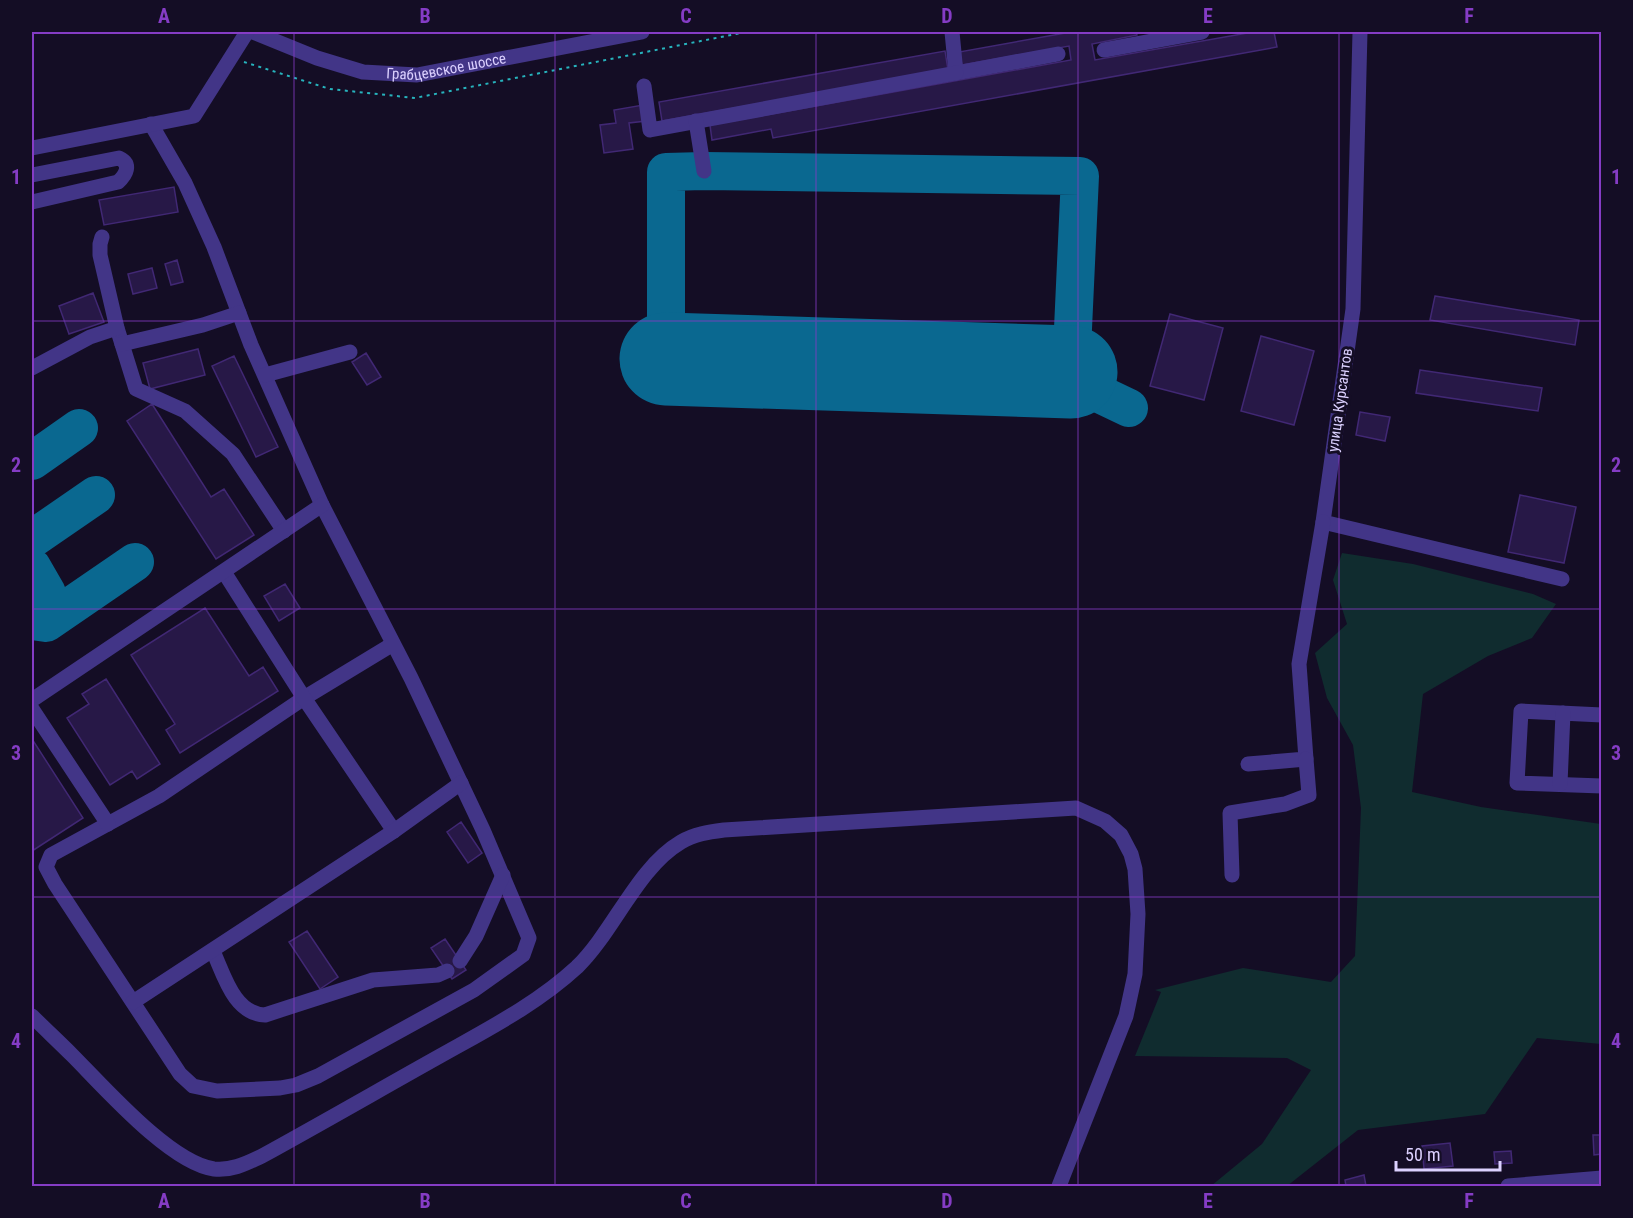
<svg xmlns="http://www.w3.org/2000/svg" width="1633" height="1218" font-family="'Roboto Condensed',sans-serif">
  <style>
    .green { fill: #102c2f }
    .lines { fill: none; stroke-linecap: round; stroke-linejoin: round }
    .taxiway { stroke: #0a6890; stroke-width: 38 }
    .runway { stroke: #0a6890; stroke-width: 93 }
    .building { fill: #271847; stroke: #412874; stroke-width: 1.5 }
    .path { stroke: #27b3bd; stroke-width: 2; stroke-dasharray: 3 4.5; stroke-linecap: butt }
    .minor { stroke: #423587; stroke-width: 15 }
    .grid { fill: none; stroke: #853cc5; stroke-width: 1.5; stroke-opacity: 0.55 }
    .labels { text-anchor: middle; dominant-baseline: central; stroke-width: 6; stroke-linejoin: round; paint-order: stroke }
    .street-label { font-size: 15px; fill: #dcd1ff; stroke: #140d25 }
    .neatline { fill: none; stroke: #853cc5; stroke-width: 2 }
    .grid-label { font-size: 20px; text-anchor: middle; font-weight: bold; fill: #853cc5 }
  </style>
  <rect width="100%" height="100%" fill="#140d25"/>
  <!-- green -->
  <path class="green" d="M1342,553L1413,564L1533,594L1556,604L1532,638L1488,656L1423,694L1412,792L1481,807L1601,824V1044L1537,1038L1485,1114L1358,1130L1287,1186H1211L1262,1144L1311,1070L1287,1058L1135,1056L1161,992L1155,990L1243,968L1331,982L1355,956L1361,808L1353,745L1327,698L1315,653L1347,624L1333,580Z"/>
  <g class="lines">
    <!-- taxiway -->
    <path class="taxiway" d="M666,359V172L704,171L1080,176L1071,372L1085,387L1129,408
      M32,461L79,428
      M32,539L96,495
      M32,567L47,593L43,610L32,620
      M32,621L46,623L135,562"/>
    <!-- runway -->
    <path class="runway" d="M666,359L1071,372"/>
  </g>
  <!-- building -->
  <path class="building" d="M1071,32H1136L1137,35L1092,44L1095,60L1253,32H1274L1277,47L773,138L771,129L712,140L710,125L1071,60L1069,46L962,65L959,52Z
    M945,51L948,70L662,121L659,102Z
    M643,105L646,121L629,123L633,149L604,153L600,125L616,123L614,110Z
    M174,187L178,212L104,225L99,200Z
    M177,260L183,282L171,285L165,264Z
    M152,268L157,288L133,294L128,274Z
    M93,293L104,322L69,334L59,306Z
    M1435,296L1579,320L1575,345L1430,320Z
    M1170,314L1223,328L1204,400L1150,386Z
    M1261,336L1314,351L1294,425L1241,411Z
    M198,349L205,375L150,389L143,363Z
    M366,353L381,377L367,385L352,362Z
    M234,356L278,447L256,457L212,366Z
    M1420,370L1542,388L1538,411L1416,393Z
    M152,404L211,497L224,489L254,535L216,559L127,421Z
    M1360,412L1390,417L1385,441L1356,435Z
    M1520,495L1576,507L1564,563L1508,552Z
    M285,584L300,608L279,621L264,596Z
    M205,608L249,676L263,667L278,691L180,753L166,730L175,724L131,655Z
    M106,679L160,764L137,779L132,771L110,785L67,718L89,704L82,694Z
    M32,739L83,818L32,851Z
    M461,822L482,853L468,863L447,832Z
    M307,931L338,977L320,989L289,942Z
    M445,939L466,970L452,979L431,948Z
    M1593,1135H1602V1154L1594,1155Z
    M1450,1143L1453,1166L1424,1169L1422,1146Z
    M1511,1151L1512,1163L1495,1164L1494,1152Z
    M1364,1175L1366,1186H1346L1345,1180Z"/>
  <g class="lines">
    <!-- path -->
    <path class="path" d="M244,62L330,89L415,98L746,32"/>
    <!-- minor -->
    <g class="minor">
      <path id="s1" d="M253,32L317,58L363,72L417,75L642,32"/>
      <path d="M952,32L956,73L1058,54"/>
      <path d="M1360,32L1353,309L1323,522L1562,579"/>
      <path d="M1104,50L1202,32"/>
      <path d="M644,86L650,130L956,73"/>
      <path d="M696,121L704,171"/>
      <path d="M151,124L185,183L214,247L251,345L322,505L411,678L483,830L529,938L523,955L474,990L318,1076L296,1085L280,1088L217,1091L193,1086L180,1074L55,884L46,867L51,855L159,796L304,698L393,644"/>
      <path d="M32,148L194,116L247,32"/>
      <path d="M32,175L119,158C132,164 126,175 118,182L32,202"/>
      <path d="M102,237L100,244V255L117,328L136,389L185,411L233,454L284,531"/>
      <path d="M122,344L203,325L239,313"/>
      <path d="M32,368L90,337L117,328"/>
      <path d="M265,375L350,352"/>
      <path d="M224,572L304,698L394,831"/>
      <path d="M32,700L322,505"/>
      <path d="M32,709L108,824"/>
      <path d="M1602,715L1521,711L1517,783L1602,786"/>
      <path d="M1248,764L1306,759L1299,664L1323,522"/>
      <path d="M1560,784L1563,713"/>
      <path d="M1232,875L1230,813L1285,804L1309,795L1306,759"/>
      <path d="M213,951C224,975 234,1014 265,1015L373,980L438,975L447,971"/>
      <path d="M460,961L476,936L503,875"/>
      <path d="M133,1002L394,831L461,783"/>
      <path d="M32,1016C45,1029 59,1042 72,1055C103,1086 170,1163 214,1169C232,1171 247,1163 262,1156C322,1123 381,1089 440,1056C488,1029 537,1004 577,967C614,931 637,868 681,842C694,834 709,832 724,830L1076,808L1105,821L1121,835L1131,854L1135,869L1138,914L1135,974L1126,1016L1059,1186"/>
      <path d="M1508,1186L1602,1178"/>
    </g>
  </g>
  <!-- grid -->
  <path class="grid" d="M294,32V1186M555,32V1186M816,32V1186M1078,32V1186M1339,32V1186M32,321H1602M32,609H1602M32,897H1602"/>
  <g class="labels">
    <!-- street labels -->
    <g class="street-label">
      <text stroke="none"><textPath href="#s1" startOffset="201">Грабцевское шоссе</textPath></text>
      <text transform="translate(1340 400) rotate(-82)">улица Курсантов</text>
    </g>
  </g>
  <!-- border -->
  <rect width="1633" height="1218" fill="none" stroke="#140d25" stroke-width="66"/>
  <!-- scale -->
  <path d="M1396 1161v9h104v-9" fill="none" stroke="#dcd1ff" stroke-width="3"/>
  <text x="1405" y="1161" font-size="18" fill="#dcd1ff" stroke="#140d25" stroke-width="4.5" paint-order="stroke">50 m</text>
  <rect x="33" y="33" width="1567" height="1152" class="neatline"/>
  <g class="grid-label">
    <text x="164" y="23">A</text>
    <text x="425" y="23">B</text>
    <text x="686" y="23">C</text>
    <text x="947" y="23">D</text>
    <text x="1208" y="23">E</text>
    <text x="1469" y="23">F</text>
    <text x="16" y="184">1</text>
    <text x="1616" y="184">1</text>
    <text x="16" y="472">2</text>
    <text x="1616" y="472">2</text>
    <text x="16" y="760">3</text>
    <text x="1616" y="760">3</text>
    <text x="16" y="1048">4</text>
    <text x="1616" y="1048">4</text>
    <text x="164" y="1208">A</text>
    <text x="425" y="1208">B</text>
    <text x="686" y="1208">C</text>
    <text x="947" y="1208">D</text>
    <text x="1208" y="1208">E</text>
    <text x="1469" y="1208">F</text>
  </g>
</svg>
